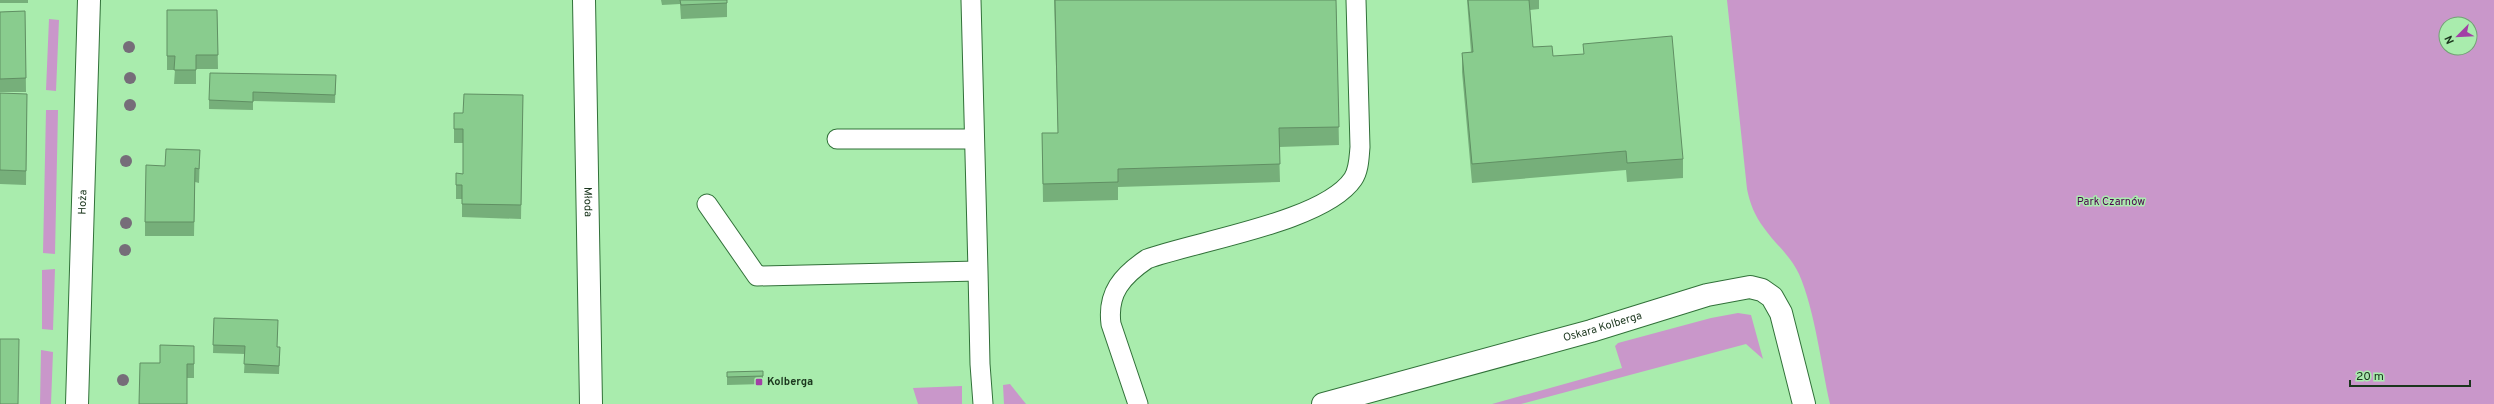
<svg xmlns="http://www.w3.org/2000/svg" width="2494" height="404" font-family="Overpass,sans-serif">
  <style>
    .green { fill: #c997ca; fill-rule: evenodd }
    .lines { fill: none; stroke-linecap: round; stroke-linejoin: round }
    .lane-casing { stroke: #317139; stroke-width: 21 }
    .street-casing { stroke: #317139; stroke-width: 24 }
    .lane { stroke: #fff; stroke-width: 19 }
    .street { stroke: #fff; stroke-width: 22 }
    .tree { fill: #766d79 }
    .wall { fill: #76af7a }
    .building { fill: #89cc8e; stroke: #608f63 }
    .poi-dot { fill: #a240a6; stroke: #a9ecad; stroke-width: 1.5 }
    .labels { text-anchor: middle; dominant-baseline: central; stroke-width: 3; stroke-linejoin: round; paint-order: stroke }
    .street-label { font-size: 11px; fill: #1b361d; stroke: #a9ecad }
    .park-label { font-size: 11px; fill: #4c054f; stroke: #a9ecad }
    .poi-label { font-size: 11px; font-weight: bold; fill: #1b361d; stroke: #a9ecad; text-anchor: start }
  </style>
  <rect width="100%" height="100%" fill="#a9ecad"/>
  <!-- green -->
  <path class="green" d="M1727,0H2494V404H1830C1821,364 1815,311 1799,274C1790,255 1775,244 1764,228C1755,216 1750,204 1747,189ZM2446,24H2470V48H2446Z
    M49,19L59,20L56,91L46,90Z
    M46,110H58L55,254L43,253Z
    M55,269L53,330L42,329V270Z
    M1738,313L1751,315L1763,359L1746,344L1521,404H1492L1622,368L1615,346L1618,343L1711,318Z
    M41,350L53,352L51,404H40Z
    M1010,384L1026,404H1004L1003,385Z
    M962,386V404H918L913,388Z"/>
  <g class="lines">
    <!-- lane casing -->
    <g class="lane-casing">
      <path id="lane" d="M971,0L978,271
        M837,139H973
        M707,204L757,276L978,271L980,364L983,404
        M1138,404L1111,324C1107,293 1122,276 1147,259C1196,241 1324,222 1353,179C1359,170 1359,158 1360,147L1356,0"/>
    </g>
    <!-- street casing -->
    <g class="street-casing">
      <g id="street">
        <path id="s1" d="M584,0L591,404"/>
        <path id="s2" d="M77,404L89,0"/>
        <path id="s3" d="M1323,404L1591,331L1707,295L1750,287L1762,290L1772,297L1781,313L1804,404"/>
      </g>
    </g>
    <!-- lane -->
    <use href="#lane" class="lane"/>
    <!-- street -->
    <use href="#street" class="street"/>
  </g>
  <!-- trees -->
  <g class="tree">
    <circle cx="129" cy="47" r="6"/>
    <circle cx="130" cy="78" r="6"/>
    <circle cx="130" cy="105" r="6"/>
    <circle cx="126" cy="161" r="6"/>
    <circle cx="126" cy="223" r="6"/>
    <circle cx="125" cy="250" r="6"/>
    <circle cx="123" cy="380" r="6"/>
  </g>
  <!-- wall -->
  <path class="wall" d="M0,0H28V3H0Z
    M661,0H727V17L681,19L680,4L662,5Z
    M1054,0H1336L1339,145L1279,147L1280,182L1118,187V200L1043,202L1042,133H1058Z
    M1467,0H1539V9L1530,10L1533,47L1553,56L1683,159V178L1627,182L1626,170L1472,183L1462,72V53L1471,52Z
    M167,10H217L218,69H196V84H174L175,70H167Z
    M25,11L26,92H0V12Z
    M336,75L335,103L253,101V110L209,109V100Z
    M0,93L27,94L26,185L0,184Z
    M523,95L521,219L462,217V199H456V173L463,174V143H454V113H463Z
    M200,150L199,183L195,182L194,236H145V222L165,166Z
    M214,318L277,347H280L279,374L244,373L245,354L213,353Z
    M194,346V378H187L160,363Z
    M763,371V384L727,385V372Z"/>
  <!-- building -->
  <path class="building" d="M680,0H727V3L681,5Z
    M1055,0H1336L1339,127L1279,128L1280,164L1118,169V182L1043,184L1042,133H1058Z
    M1468,0H1529L1533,47L1552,46L1553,56L1584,54L1583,44L1672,36L1683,159L1627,163L1626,151L1472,164L1462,53L1473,52Z
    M167,10H217L218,55H196V70H174L175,56H167Z
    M25,11L26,78L0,79V12Z
    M210,73L336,75L335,95L253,92V102L209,100Z
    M0,93L27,94L26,171L0,170Z
    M464,94L523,95L521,205L462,204V185H456V173L463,174V129H454V113H463Z
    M166,149L200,150L199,169L195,168L194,222H145L146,165L165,166Z
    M214,318L278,320L277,347H280L279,366L244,364L245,346L213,345Z
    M0,339H19L18,404H0Z
    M160,345L194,346V364H187V404H139L140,363H160Z
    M763,371V376L727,377V372Z"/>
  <!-- markers -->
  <rect class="poi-dot" x="755" y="378" width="8" height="8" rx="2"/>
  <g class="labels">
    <!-- street labels -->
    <g class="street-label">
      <text stroke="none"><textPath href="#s2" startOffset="202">Hoża</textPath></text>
      <text stroke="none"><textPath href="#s1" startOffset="202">Młoda</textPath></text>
      <text stroke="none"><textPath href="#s3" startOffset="290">Oskara Kolberga</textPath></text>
    </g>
    <!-- park labels -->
    <g class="park-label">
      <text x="2111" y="202">Park Czarnów</text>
    </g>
    <!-- poi labels -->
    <g class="poi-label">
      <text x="767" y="382">Kolberga</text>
    </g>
  </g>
  <!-- north arrow -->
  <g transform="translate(2458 36) rotate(246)"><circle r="19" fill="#a9ecad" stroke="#70a373"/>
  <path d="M0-3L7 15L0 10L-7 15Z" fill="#a240a6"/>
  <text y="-6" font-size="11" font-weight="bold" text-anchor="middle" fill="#1b361d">N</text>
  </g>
  <!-- scale -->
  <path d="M2350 380v6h120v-6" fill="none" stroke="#1b361d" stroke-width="2"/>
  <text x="2356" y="380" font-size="12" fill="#1b361d" stroke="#a9ecad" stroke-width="3" paint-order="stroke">20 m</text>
</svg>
